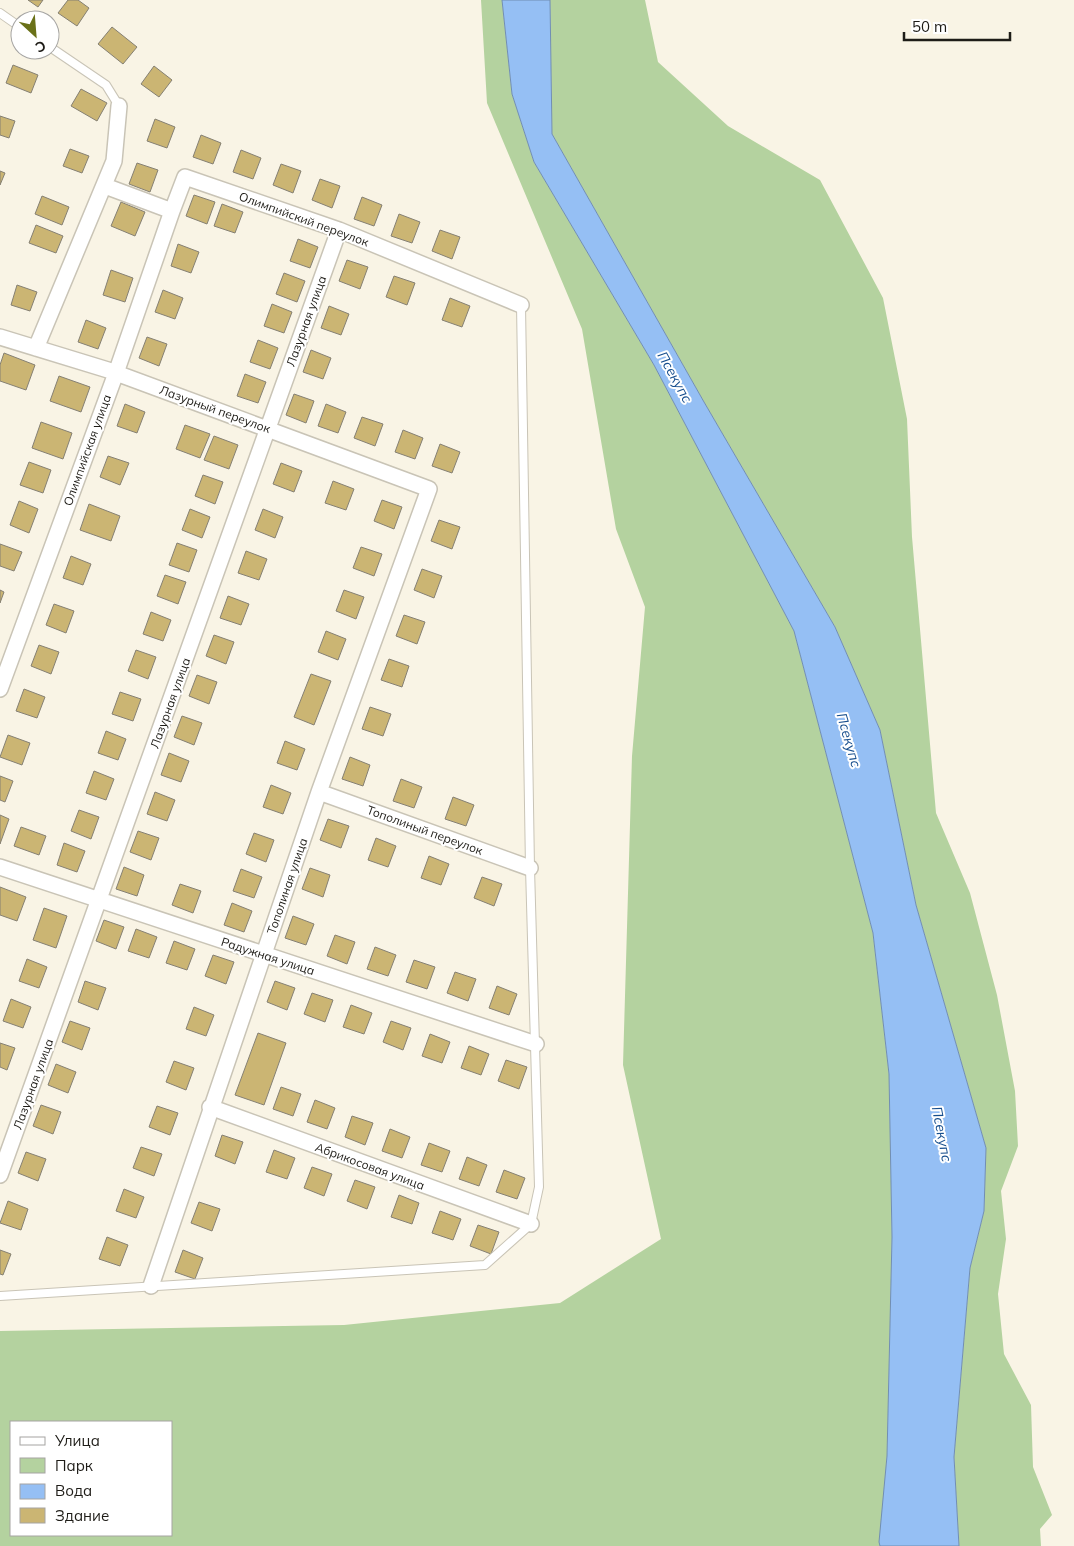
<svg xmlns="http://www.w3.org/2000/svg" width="1074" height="1546" font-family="Mulish,sans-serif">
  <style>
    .green { fill: #b4d29f; fill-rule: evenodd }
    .water { fill: #95bff4; stroke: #718eb2 }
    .building { fill: #cbb573; stroke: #858073 }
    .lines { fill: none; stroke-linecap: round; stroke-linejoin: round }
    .service-casing { stroke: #c9c4b6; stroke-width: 10 }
    .minor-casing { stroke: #c9c4b6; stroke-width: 18 }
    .service { stroke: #fff; stroke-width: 8 }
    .minor { stroke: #fff; stroke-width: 15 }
    .labels { text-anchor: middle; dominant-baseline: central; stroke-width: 4; stroke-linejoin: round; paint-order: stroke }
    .street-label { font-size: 12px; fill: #1e1c17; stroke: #fff }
    .water-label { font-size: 14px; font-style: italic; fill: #174e8d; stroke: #fff }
  </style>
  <rect width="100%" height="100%" fill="#f9f4e5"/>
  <!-- green -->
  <path class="green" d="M481,0H502L512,94L534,162L654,365L794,631L873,933L889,1074L892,1237L887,1456L880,1546H0V1331L344,1325L560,1303L661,1239L623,1065L632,756L645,607L616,529L582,329L487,103ZM11,1422H171V1535H11Z
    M550,0H645L658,62L728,126L820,180L883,298L907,419L912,537L936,813L970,893L997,995L1015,1091L1018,1146L1001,1191L1006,1239L998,1294L1004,1354L1031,1405L1033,1467L1052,1515L1040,1529L1041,1546H959L954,1457L970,1268L984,1211L986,1148L916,905L880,730L835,627L704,402L552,134Z"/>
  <!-- water -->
  <path class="water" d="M502,0H550L552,134L704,402L835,627L880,730L916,905L986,1148L984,1211L970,1268L954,1457L959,1546H880L879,1542L887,1456L892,1237L889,1074L873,933L794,631L654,365L534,162L512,94Z"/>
  <!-- building -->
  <path class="building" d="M28,0H43L38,7Z
    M68,0H78L89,8L77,26L58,13Z
    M112,27L137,47L123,64L98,44Z
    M13,65L38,75L31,93L6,83Z
    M154,66L172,80L159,97L141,84Z
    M81,89L107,103L97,121L71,106Z
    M0,116L15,121L9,138L0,135Z
    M155,119L175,127L167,148L147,141Z
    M201,135L221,143L213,164L193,157Z
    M70,149L89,156L82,173L63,166Z
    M241,150L261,158L253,179L233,172Z
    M137,163L158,170L150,192L129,184Z
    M281,164L301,171L293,193L273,185Z
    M0,171L5,173L0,185Z
    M320,179L340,186L332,208L312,200Z
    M194,195L215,202L207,224L186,216Z
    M42,196L69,207L62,225L35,214Z
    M362,197L382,205L374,226L354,219Z
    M121,202L145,212L135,236L111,226Z
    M222,204L243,212L235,233L214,226Z
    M399,214L420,222L412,243L391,236Z
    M36,225L63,236L56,253L29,243Z
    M440,230L460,237L452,259L432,251Z
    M298,239L318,247L310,268L290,261Z
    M178,244L199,252L191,273L171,266Z
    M347,260L368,267L360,289L339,281Z
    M111,270L133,278L125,302L103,295Z
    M284,273L305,281L297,302L276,294Z
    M394,276L415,283L407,305L386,297Z
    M17,285L37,292L30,311L11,305Z
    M163,290L183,298L175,319L155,312Z
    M450,298L470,306L462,327L442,320Z
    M272,304L292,312L284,333L264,326Z
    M329,306L349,314L341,335L321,328Z
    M86,320L106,328L98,349L78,342Z
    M147,337L167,344L159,366L139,358Z
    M258,340L278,348L270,369L250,362Z
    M311,350L331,358L323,379L303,372Z
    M4,353L35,365L26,390L0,381V365Z
    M245,374L266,382L258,403L237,396Z
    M59,376L90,387L81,412L50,401Z
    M294,394L314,401L306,423L286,415Z
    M125,404L145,412L137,433L117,426Z
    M326,404L346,412L338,433L318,426Z
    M362,417L383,424L375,446L354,438Z
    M41,422L72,433L63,459L32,448Z
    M185,425L210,434L200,458L176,449Z
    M403,430L423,438L415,459L395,452Z
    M214,436L238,445L229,469L204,460Z
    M440,444L460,452L452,473L432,466Z
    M108,456L129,463L120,485L100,477Z
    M29,462L51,470L43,493L20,485Z
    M281,463L302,471L294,492L273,484Z
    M203,475L223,482L215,504L195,496Z
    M333,481L354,489L346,510L325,503Z
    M382,500L402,507L394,529L374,521Z
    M19,501L38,509L29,533L10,525Z
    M89,504L120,516L111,541L80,530Z
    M190,509L210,517L202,538L182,530Z
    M263,509L283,517L275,538L255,530Z
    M439,520L460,527L452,549L431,541Z
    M177,543L197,550L189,572L169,565Z
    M0,544L22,552L14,571L0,566Z
    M361,547L382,554L374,576L353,568Z
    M246,551L267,559L259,580L238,573Z
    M71,556L91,564L83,585L63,578Z
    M422,569L442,576L434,598L414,590Z
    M165,575L186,582L178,604L157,596Z
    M0,590L4,592L0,603Z
    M344,590L364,597L356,619L336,611Z
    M228,596L249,604L241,625L220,618Z
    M54,604L74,611L66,633L46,625Z
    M151,612L171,620L163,641L143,634Z
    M404,615L425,622L417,644L396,636Z
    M326,631L346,639L338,660L318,652Z
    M214,635L234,642L226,664L206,656Z
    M39,645L59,652L51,674L31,666Z
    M136,650L156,657L148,679L128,671Z
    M389,659L409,666L402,687L381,680Z
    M311,674L331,681L314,725L294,717Z
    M197,675L217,682L209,704L189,696Z
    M24,689L45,697L37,718L16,711Z
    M120,692L141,699L133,721L112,714Z
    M370,707L391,714L383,736L362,729Z
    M182,716L202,723L194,745L174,737Z
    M106,731L126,739L118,760L98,753Z
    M8,735L30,743L22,765L0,757Z
    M285,741L305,749L297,770L277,763Z
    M169,753L189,761L181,782L161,775Z
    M350,757L370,765L363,786L342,779Z
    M94,771L114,779L106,800L86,793Z
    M0,776L13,781L5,802L0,800Z
    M401,779L422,787L414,808L393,801Z
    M271,785L291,793L283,814L263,807Z
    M155,792L175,800L167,821L147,814Z
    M453,797L474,805L466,826L445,819Z
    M79,810L99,817L91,839L71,831Z
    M0,815L9,819L0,844Z
    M328,819L349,826L341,848L320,840Z
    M21,827L46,836L39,855L14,846Z
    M138,831L159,838L151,860L130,852Z
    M254,833L274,840L266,862L246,854Z
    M376,838L396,846L388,867L368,860Z
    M64,843L85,851L77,872L57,865Z
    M429,856L449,864L441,885L421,878Z
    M124,867L144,875L137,896L116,889Z
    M310,868L330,875L323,897L302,889Z
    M241,869L262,877L254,898L233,891Z
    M482,877L502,884L494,906L474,898Z
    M180,884L201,891L193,913L172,905Z
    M0,887L26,897L17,921L0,915Z
    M232,903L252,911L244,932L224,925Z
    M44,908L67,916L56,948L33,940Z
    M293,916L314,924L306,945L285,938Z
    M104,920L124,927L116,949L96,941Z
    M136,929L157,937L149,958L128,951Z
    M335,935L355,942L347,964L327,956Z
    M174,941L195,949L187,970L166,963Z
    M375,947L396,955L388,976L367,969Z
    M213,955L234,962L226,984L205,976Z
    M27,959L47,967L39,988L19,981Z
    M414,960L435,967L427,989L406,982Z
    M455,972L476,979L468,1001L447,993Z
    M85,981L106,988L98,1010L78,1002Z
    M275,981L295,988L287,1010L267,1002Z
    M497,986L517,994L509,1015L489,1008Z
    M312,993L333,1000L325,1022L304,1014Z
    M11,999L31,1007L23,1028L3,1021Z
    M351,1005L372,1013L364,1034L343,1027Z
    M194,1007L214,1015L206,1036L186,1029Z
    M70,1021L90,1028L82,1050L62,1042Z
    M391,1021L411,1028L403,1050L383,1042Z
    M258,1033L286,1043L264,1105L235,1095Z
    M430,1034L450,1042L442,1063L422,1056Z
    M0,1043L15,1048L7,1070L0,1067Z
    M469,1046L489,1054L481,1075L461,1068Z
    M506,1060L527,1067L519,1089L498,1081Z
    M174,1061L194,1068L186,1090L166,1082Z
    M56,1064L76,1072L68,1093L48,1085Z
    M281,1087L301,1094L293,1116L273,1109Z
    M315,1100L335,1108L327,1129L307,1122Z
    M41,1105L61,1112L53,1134L33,1126Z
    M157,1106L178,1113L170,1135L149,1127Z
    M352,1116L373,1123L365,1145L345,1137Z
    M390,1129L410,1137L402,1158L382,1151Z
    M222,1135L243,1142L235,1164L215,1156Z
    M429,1143L450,1151L442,1172L421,1165Z
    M141,1147L162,1154L154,1176L133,1168Z
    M274,1150L295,1158L287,1179L266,1172Z
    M26,1152L46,1159L38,1181L18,1173Z
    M467,1157L487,1165L479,1186L459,1179Z
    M312,1167L332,1174L324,1196L304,1188Z
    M504,1170L525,1178L517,1199L496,1192Z
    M355,1180L375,1187L367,1209L347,1201Z
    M124,1189L144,1197L136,1218L116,1211Z
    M399,1195L419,1203L412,1224L391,1217Z
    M8,1201L28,1209L21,1230L0,1223Z
    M199,1202L220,1209L212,1231L191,1223Z
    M440,1211L461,1219L453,1240L432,1233Z
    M478,1225L499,1232L491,1254L470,1246Z
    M107,1237L128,1245L120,1266L99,1259Z
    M0,1250L11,1254L3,1275L0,1274Z
    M183,1250L203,1258L195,1279L175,1272Z"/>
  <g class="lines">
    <!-- service casing -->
    <g class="service-casing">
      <path id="service" d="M0,13L20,27
        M50,47L106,85L119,106
        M0,1296L485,1265L531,1224L539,1187L530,868L521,305"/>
    </g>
    <!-- minor casing -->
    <g class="minor-casing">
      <path id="minor" d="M105,186L172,211L185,177L339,230L521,305
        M0,337L108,370L429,489L319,792L151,1286
        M36,348L114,161L119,106
        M0,689L116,373L172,211
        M319,792L530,868
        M0,867L536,1044
        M210,1107L531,1224
        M0,1175L339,230"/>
    </g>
    <!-- service -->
    <use href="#service" class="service"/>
    <!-- minor -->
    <use href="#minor" class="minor"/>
  </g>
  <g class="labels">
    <!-- street labels -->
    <g class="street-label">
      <text transform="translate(304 219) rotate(20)">Олимпийский переулок</text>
      <text transform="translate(306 321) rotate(-70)">Лазурная улица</text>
      <text transform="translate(215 409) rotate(20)">Лазурный переулок</text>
      <text transform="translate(87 450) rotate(-70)">Олимпийская улица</text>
      <text transform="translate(170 703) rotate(-70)">Лазурная улица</text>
      <text transform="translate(425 830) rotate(20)">Тополиный переулок</text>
      <text transform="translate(287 886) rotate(-71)">Тополиная улица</text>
      <text transform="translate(268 956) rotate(18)">Радужная улица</text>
      <text transform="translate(33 1084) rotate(-70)">Лазурная улица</text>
      <text transform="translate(370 1166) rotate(20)">Абрикосовая улица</text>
    </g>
    <!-- water labels -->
    <g class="water-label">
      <text transform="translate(675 377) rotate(61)">Псекупс</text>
      <text transform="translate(849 740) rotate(74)">Псекупс</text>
      <text transform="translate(942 1134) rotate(79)">Псекупс</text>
    </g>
  </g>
  <!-- legend -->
  <rect x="10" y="1421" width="162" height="115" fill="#ffffff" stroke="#a5a4a2"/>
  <rect x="20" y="1437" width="25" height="8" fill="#ffffff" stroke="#a5a4a2"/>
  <text x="55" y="1446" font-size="15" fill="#1e1c17">Улица</text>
  <rect x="20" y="1458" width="25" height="15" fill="#b4d29f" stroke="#a5a4a2"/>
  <text x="55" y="1471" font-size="15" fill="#1e1c17">Парк</text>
  <rect x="20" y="1484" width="25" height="15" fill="#95bff4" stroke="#a5a4a2"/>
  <text x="55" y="1496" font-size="15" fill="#1e1c17">Вода</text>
  <rect x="20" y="1508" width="25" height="15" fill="#cbb573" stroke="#a5a4a2"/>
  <text x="55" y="1521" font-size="15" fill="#1e1c17">Здание</text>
  <!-- north arrow -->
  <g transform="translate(35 35) rotate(154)"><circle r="24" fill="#ffffff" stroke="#a5a4a2"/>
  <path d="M0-4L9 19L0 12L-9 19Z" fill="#6a7118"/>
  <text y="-8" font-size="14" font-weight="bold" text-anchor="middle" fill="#1e1c17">С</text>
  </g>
  <!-- scale -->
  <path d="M904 32v8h106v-8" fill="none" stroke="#1e1c17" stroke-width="2.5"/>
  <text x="912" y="32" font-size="15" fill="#1e1c17" stroke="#ffffff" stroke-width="4" paint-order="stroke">50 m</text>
</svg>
